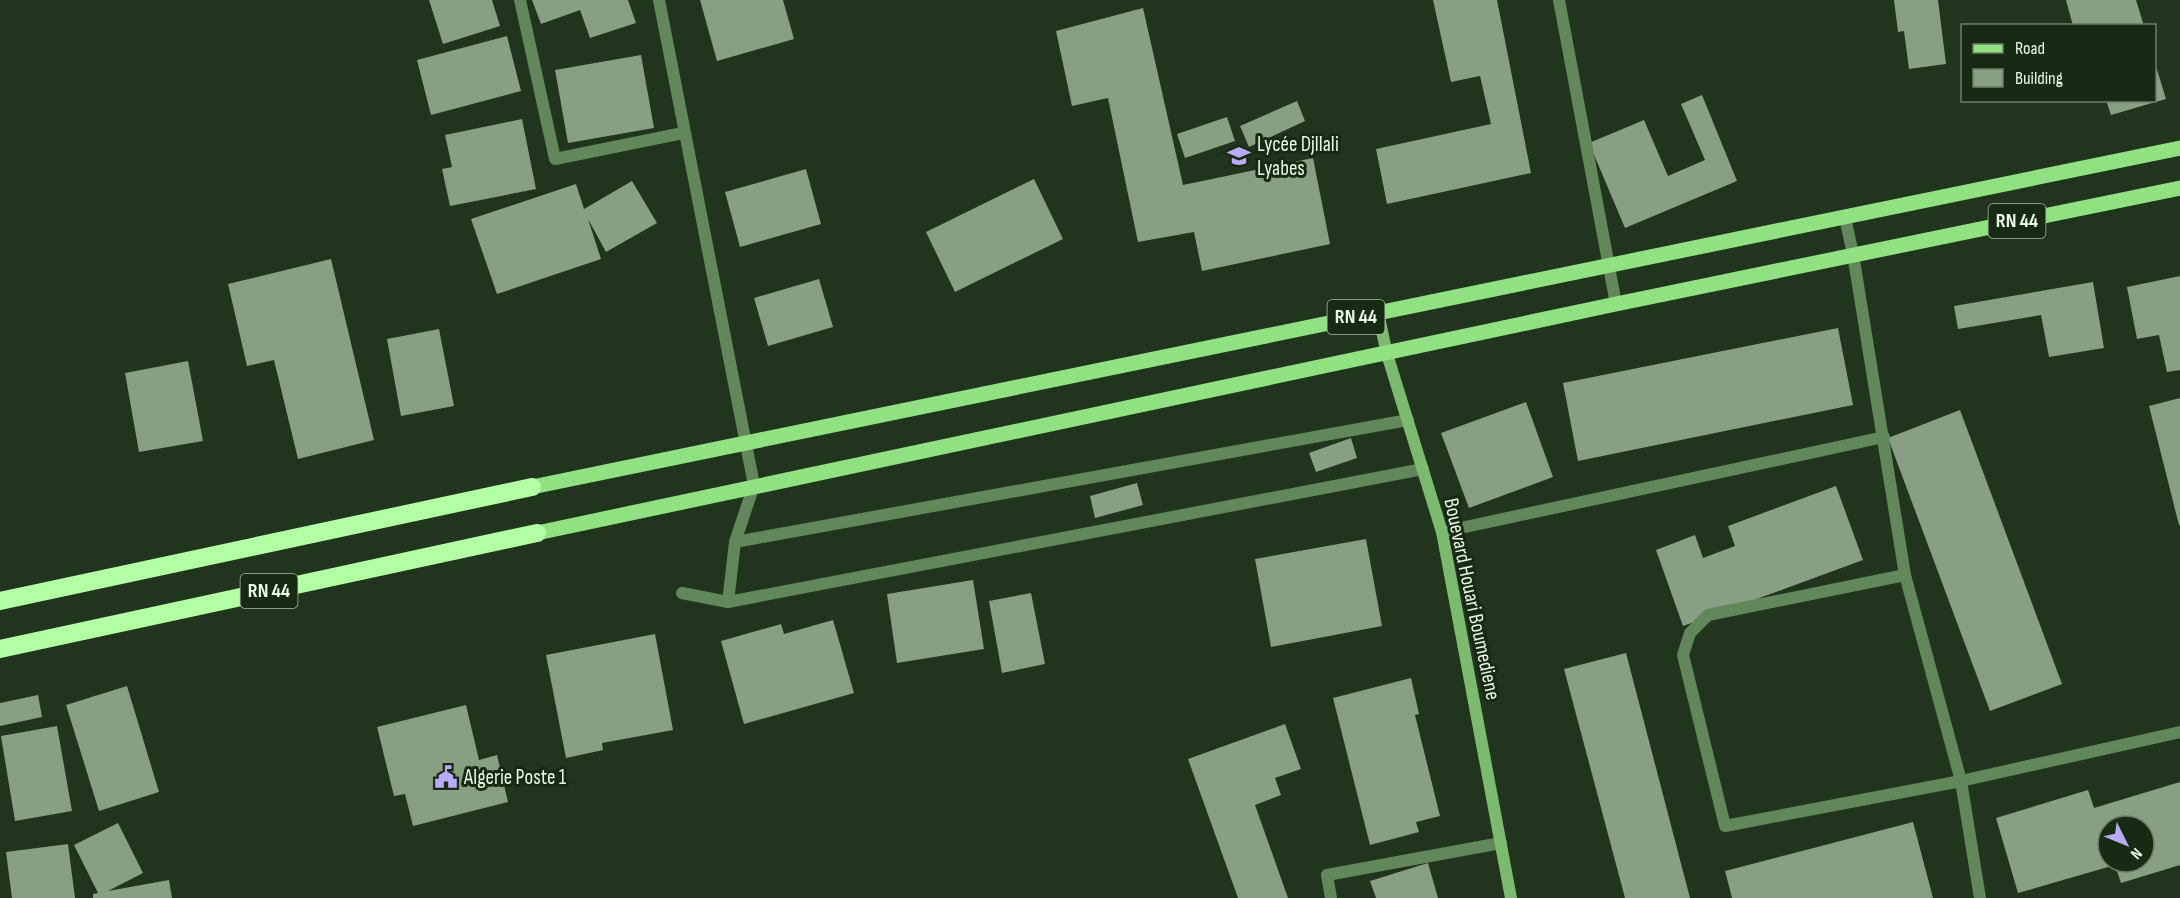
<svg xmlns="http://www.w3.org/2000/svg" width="2180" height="898" font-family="'Sofia Sans Condensed',sans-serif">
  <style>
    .building { fill: #889f83; fill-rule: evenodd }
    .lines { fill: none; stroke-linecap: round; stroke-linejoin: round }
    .lane { stroke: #61875a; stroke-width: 12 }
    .street { stroke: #61875a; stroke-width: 12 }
    .secondary { stroke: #7cba70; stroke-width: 12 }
    .primary { stroke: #90e181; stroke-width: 15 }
    .highway { stroke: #b2ffa4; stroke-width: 18 }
    .labels { text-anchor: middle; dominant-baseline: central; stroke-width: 6; stroke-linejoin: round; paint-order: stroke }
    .shield { fill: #172a13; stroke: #abbaa8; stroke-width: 1.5 }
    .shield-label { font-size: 20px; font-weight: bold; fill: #ebf7e8 }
    .poi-label { font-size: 21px; fill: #ebf7e8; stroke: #172a13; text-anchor: start }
    .street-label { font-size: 21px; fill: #ebf7e8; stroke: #172a13 }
  </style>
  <rect width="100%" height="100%" fill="#21341d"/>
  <!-- building -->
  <path class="building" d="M429,0H492L500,26L443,44Z
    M532,0H628L636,23L590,38L580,10L541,24Z
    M700,0H783L794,39L717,61Z
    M1433,0H1497L1531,173L1387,204L1376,149L1491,124L1480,76L1451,82Z
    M1894,0H1938L1946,64L1909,69L1904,31L1898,32Z
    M2066,0H2136L2144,26H2073Z
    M1143,8L1183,185L1313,158L1330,244L1202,271L1194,232L1138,242L1108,98L1072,106L1056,31Z
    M507,36L521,91L431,115L417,60Z
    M641,55L654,128L568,143L555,70Z
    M2155,63L2166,99L2111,115L2106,100H2154Z
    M1702,95L1737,181L1625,228L1589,143L1644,120L1668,176L1705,160L1681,104Z
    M1297,101L1305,121L1249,147L1240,126Z
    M1227,117L1235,141L1185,158L1177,134Z
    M522,119L536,189L450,206L442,169L452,167L445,135Z
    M806,169L821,224L740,247L725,192Z
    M1034,179L1063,239L955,292L926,232Z
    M632,181L657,223L606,252L588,219L601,259L497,294L471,219L576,184L584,209Z
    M331,259L374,440L298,459L274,360L247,366L228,284Z
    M2180,276V370L2167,372L2159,335L2137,339L2127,287Z
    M819,279L833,327L768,346L754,298Z
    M2093,282L2104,348L2049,357L2041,315L1958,329L1954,306Z
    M1838,328L1853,405L1578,461L1563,383Z
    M439,329L454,406L401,416L387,339Z
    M188,361L203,441L139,452L125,373Z
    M2180,398V525H2179L2149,406Z
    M1526,402L1553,477L1469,508L1441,433Z
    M1960,410L2062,684L1990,711L1888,438Z
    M1351,438L1357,458L1316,472L1309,453Z
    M1137,483L1143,505L1095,518L1090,496Z
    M1836,486L1863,560L1683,626L1656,550L1695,535L1703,558L1735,546L1728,526Z
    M1366,539L1382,626L1271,647L1255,559Z
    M973,580L984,649L897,663L887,594Z
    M1031,593L1045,664L1002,673L989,601Z
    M833,620L854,693L744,724L721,641L781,624L784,634Z
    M655,634L673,730L602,743L603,750L566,758L546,655Z
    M1626,653L1690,898H1625L1564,669Z
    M1411,678L1419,714L1415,715L1440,816L1416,822L1419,832L1370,845L1333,698Z
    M127,686L159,792L99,811L66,705Z
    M38,695L42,717L0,726V703Z
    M466,705L479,760L497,755L508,802L413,826L405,794L394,796L377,727Z
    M1285,724L1301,769L1275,778L1281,795L1255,805L1288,898H1238L1188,759Z
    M57,726L72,811L15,821L1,736Z
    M2180,782V865L2121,883L2115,865L2018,893L1996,818L2088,790L2094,808ZM2108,826H2144V862H2108Z
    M1913,822L1933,898H1732L1725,871Z
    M118,823L143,873L108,891L169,880L172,898H93V894L98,893L74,845Z
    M68,844L75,898H12L6,852Z
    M1428,863L1438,898H1376L1370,881Z"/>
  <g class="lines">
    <!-- lane -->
    <path class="lane" d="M735,542L1408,420
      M682,593L728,602L1423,469"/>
    <!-- street -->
    <path class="street" d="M520,0L555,159L683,133
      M659,0L754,485L735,542L728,602
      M1559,0L1616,304
      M1845,218L1853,254L1905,575L1961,781L1980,898
      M1442,532L1884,437
      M1905,575L1708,615L1690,633L1683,655L1725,826L1961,781L2180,732
      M1331,898L1327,875L1501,843"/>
    <!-- secondary -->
    <path class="secondary" d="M1378,313L1387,354L1442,532L1511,898"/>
    <!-- primary -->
    <path class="primary" d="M532,487L2180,148
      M537,533L1616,304L2180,188"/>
    <!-- highway -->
    <path class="highway" d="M0,601L532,487
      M0,649L537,533"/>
  </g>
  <!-- icons -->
  <defs>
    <g id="school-bare" transform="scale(1.8)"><path d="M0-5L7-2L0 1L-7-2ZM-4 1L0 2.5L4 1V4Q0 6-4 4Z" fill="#b7abf8" stroke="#172a13" stroke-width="2.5" paint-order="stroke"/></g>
    <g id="civic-bare" transform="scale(1.8)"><path d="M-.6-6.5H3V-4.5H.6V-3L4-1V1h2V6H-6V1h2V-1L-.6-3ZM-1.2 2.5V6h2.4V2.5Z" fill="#b7abf8" stroke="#172a13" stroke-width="2.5" paint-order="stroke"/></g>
  </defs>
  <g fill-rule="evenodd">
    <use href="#school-bare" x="1239" y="156"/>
    <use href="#civic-bare" x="446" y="777"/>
  </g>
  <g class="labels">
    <!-- shield labels -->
    <g class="shield">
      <rect x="1988.5" y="204" width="57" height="34" rx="4.5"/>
      <rect x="1327.5" y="300" width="57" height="34" rx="4.5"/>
      <rect x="240.5" y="574" width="57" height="34" rx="4.5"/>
    </g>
    <g class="shield-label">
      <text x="2017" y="221">RN 44</text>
      <text x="1356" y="317">RN 44</text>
      <text x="269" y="591">RN 44</text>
    </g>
    <!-- poi labels -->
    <g class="poi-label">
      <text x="1257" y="144">Lycée Djllali<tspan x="1257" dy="24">Lyabes</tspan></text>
      <text x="464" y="777">Algerie Poste 1</text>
    </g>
    <!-- street labels -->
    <g class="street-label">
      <text transform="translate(1472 599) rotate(78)">Bouevard Houari Boumediene</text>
    </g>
  </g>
  <!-- legend -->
  <rect x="1961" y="24" width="195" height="78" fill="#172a13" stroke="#6c7c68" stroke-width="1.5"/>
  <rect x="1973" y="44" width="30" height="9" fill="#90e181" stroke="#6c7c68" stroke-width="1.5"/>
  <text x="2015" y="54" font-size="18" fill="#ebf7e8">Road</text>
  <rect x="1973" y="69" width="30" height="18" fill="#889f83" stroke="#6c7c68" stroke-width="1.5"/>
  <text x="2015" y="84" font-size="18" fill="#ebf7e8">Building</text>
  <!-- north arrow -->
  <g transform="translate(2126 844) rotate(133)"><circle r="28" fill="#172a13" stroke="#6c7c68" stroke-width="1.5"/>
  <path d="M0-4.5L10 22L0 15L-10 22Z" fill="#b7abf8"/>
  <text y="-9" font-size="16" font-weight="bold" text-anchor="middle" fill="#ebf7e8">N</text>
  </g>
</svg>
